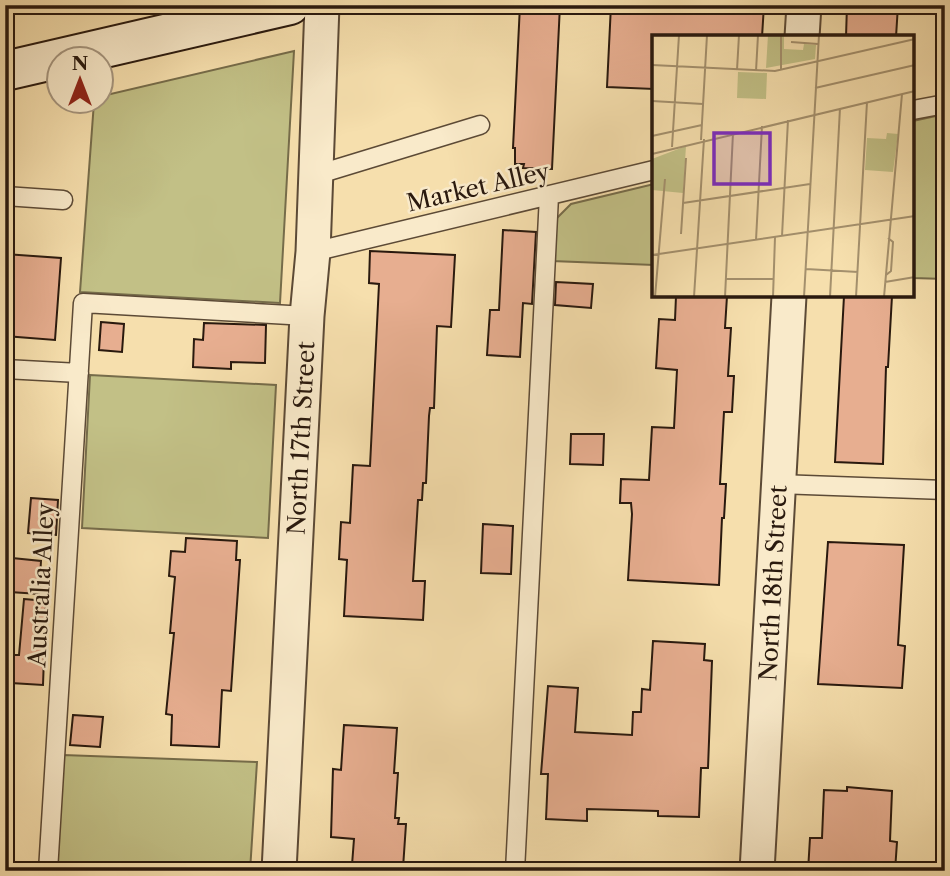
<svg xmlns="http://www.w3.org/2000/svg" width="950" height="876" font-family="'Libre Caslon Text',serif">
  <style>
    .green { fill: #c2c086; stroke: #766c4a; stroke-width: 2 }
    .building { fill: #e7ae90; stroke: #29190e; stroke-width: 2 }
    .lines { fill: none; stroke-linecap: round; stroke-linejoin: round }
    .lane-casing { stroke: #5c4a36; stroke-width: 21 }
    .street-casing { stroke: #5c4a36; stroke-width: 37 }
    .secondary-casing { stroke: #29190e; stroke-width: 42 }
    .lane { stroke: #f9eaca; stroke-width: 18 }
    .street { stroke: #f9eaca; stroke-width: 33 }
    .secondary { stroke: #f9eaca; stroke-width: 38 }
    .labels { text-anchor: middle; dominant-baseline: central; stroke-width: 5; stroke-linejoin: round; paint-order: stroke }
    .street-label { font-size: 24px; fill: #29190e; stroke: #f9eaca }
    .inset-road { fill: none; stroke: #a4906d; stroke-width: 2 }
    .view { fill: #7b2cbf; fill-opacity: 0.15; stroke: #7b2cbf; stroke-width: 3.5 }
    .inset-edge { fill: none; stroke: #29190e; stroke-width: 3.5 }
  </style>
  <rect width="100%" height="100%" fill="#f6dfad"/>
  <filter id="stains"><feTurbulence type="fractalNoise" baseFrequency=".00286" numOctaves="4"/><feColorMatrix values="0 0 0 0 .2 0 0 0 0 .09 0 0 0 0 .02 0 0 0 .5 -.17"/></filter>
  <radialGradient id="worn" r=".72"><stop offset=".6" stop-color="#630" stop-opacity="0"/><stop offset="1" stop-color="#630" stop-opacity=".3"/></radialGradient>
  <!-- green -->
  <path class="green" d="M294,51L280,303L80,292L94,102H102V96Z
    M945,114V279L913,278V121Z
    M654,184V265L552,261L557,218L571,204Z
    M90,375L276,385L268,538L82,528Z
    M63,755L257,762L250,871H57Z"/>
  <!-- building -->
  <path class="building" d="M520,5H560L552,169L523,168L524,164H515V148H513Z
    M611,5H764L762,37H654V89L607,87Z
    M847,5H898L896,37H846Z
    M503,230L536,232L532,304L523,303L520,357L487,355L490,310H499Z
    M370,251L455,255L451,327L437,326L434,408H430L429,416L426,483H423L422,500H418L413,581H425L423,620L344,616L347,560L339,559L341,522L350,523L353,465L370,466L379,284L369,283Z
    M5,254L61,258L55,340L5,336Z
    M556,282L593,284L591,308L555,305Z
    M676,296H727L725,328H731L728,376H734L732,412H724L720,484H726L724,518H722L719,585L628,580L632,514L631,503H620L621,479L649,480L652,427L674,428L677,370L656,368L659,319L675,320Z
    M844,296H892L888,367H886L883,464L835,462Z
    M101,322L124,324L122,352L99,350Z
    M204,323L266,325L265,363L231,362V369L193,367L194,339L203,340Z
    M571,434H604L603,465L570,464Z
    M31,498L58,500L56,535L28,533Z
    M483,524L513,526L511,574L481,573Z
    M186,538L237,541L236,560H240L231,691L222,690L219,747L171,745L172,715L166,714L174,633H170L175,577L169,576L171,551L185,552Z
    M828,542L904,545L898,645L905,646L902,688L818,684Z
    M12,558L41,561L39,594L10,592Z
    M24,599L46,601L43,685L11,683L12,655H19Z
    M653,641L705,644L704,660L712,661L708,768H701L699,817L658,816V811L587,809V821L546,819L548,774H541L548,686L578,688L575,732L632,735L633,712H641L642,689L650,690Z
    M73,715L103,717L100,747L70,745Z
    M344,725L397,728L394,773H398L395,818H399L398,824H406L403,868L352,865L354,839L331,837L333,769L341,770Z
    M847,787L892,791L890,841L897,842L895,871H808L810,838H822L824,790L847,791Z"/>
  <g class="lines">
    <!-- lane casing -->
    <g class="lane-casing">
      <path id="lane" d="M913,110L945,104
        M316,175L480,125
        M5,196L63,200
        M313,252L654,170
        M5,369L79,373
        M778,484L945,490
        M48,871L83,303L307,316
        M515,871L549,196"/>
    </g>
    <!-- street casing -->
    <g class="street-casing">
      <path id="street" d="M802,37L804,5
        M279,871L307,316L313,252L322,5
        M757,871L789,296"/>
    </g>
    <!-- secondary casing -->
    <g class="secondary-casing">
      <path id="secondary" d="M5,71L290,5"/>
    </g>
    <!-- lane -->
    <use href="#lane" class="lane"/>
    <!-- street -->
    <use href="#street" class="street"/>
    <!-- secondary -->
    <use href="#secondary" class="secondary"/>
  </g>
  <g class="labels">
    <!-- street labels -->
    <g class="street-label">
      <text transform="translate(478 187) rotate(-13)">Market Alley</text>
      <text transform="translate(301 438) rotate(-87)">North 17th Street</text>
      <text transform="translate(773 583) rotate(-87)">North 18th Street</text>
      <text transform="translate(41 585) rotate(-87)">Australia Alley</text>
    </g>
  </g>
  <!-- overview -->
  <g transform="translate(652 35)">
    <rect width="262" height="262" fill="#f6dfad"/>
    <path d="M116,0H132V14L151,15L152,9L164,10L163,24L114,33ZM86,37L115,38L114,64L85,63ZM235,98L246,99L241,137L213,135L215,103L234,104ZM34,111L31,158L0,155V124Z" fill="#c2c086"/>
    <path class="inset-road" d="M139,7L166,9M0,30L123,36L263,4M85,35L87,0M129,35V0M104,36L106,0M163,53L263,30M0,66L51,69M0,101L50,90M49,105L55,0M20,112L27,0M0,119L263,56M31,168L158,149M29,199L34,123M130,201L136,85M104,205L110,91M0,220L263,181M154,234L206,237M234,240L239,236L241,207L236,203M74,244H122M233,247L263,242M3,262L13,144M42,262L52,104M73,262L81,98M121,262L123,202M152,262L167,0M178,262L188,73M204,262L215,67M232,262L250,59"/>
    <path class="view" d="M62,98H118V149H62Z"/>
    <rect width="262" height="262" class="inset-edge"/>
  </g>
  <!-- margin -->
  <rect width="950" height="876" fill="none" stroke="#f6dfad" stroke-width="28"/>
  <rect x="7" y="7" width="936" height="862" fill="none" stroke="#29190e" stroke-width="3.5"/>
  <rect x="14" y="14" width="922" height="848" fill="none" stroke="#29190e" stroke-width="2"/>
  <!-- north arrow -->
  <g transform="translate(80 80)"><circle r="33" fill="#f9eaca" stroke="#a6967f" stroke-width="2"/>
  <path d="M0-5L12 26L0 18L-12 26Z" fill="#8f2418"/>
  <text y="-10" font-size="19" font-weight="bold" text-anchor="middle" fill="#29190e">N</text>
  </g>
  <rect width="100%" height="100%" filter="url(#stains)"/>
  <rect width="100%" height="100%" fill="url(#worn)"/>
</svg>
